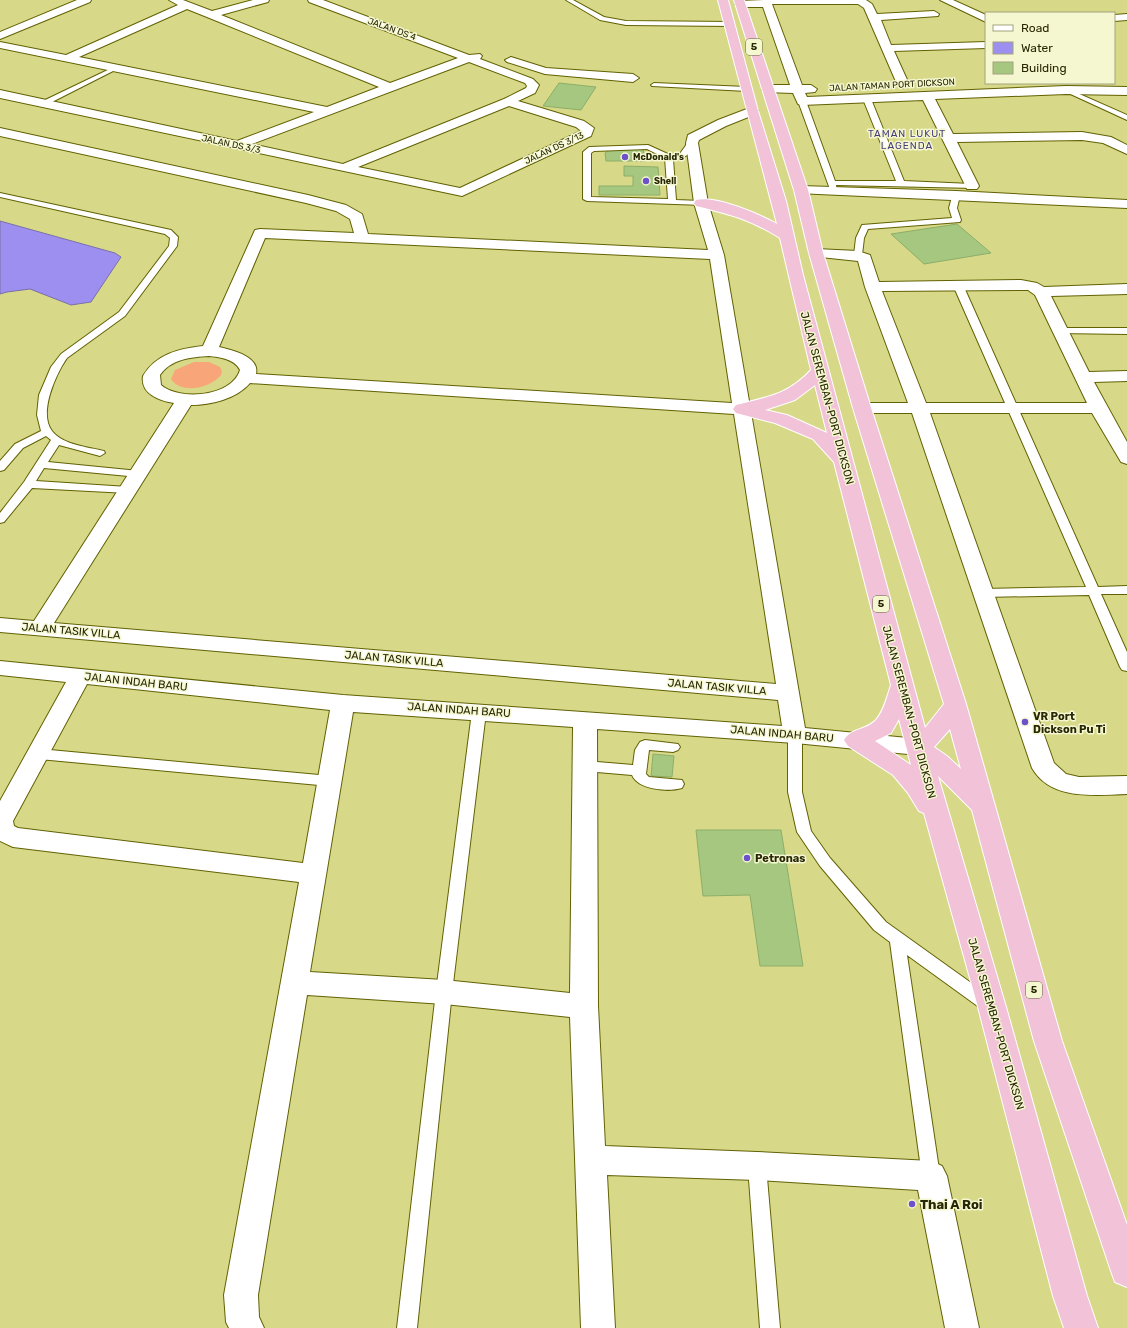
<svg xmlns="http://www.w3.org/2000/svg" width="1127" height="1328" font-family="Rubik,sans-serif">
  <style>
    .green { fill: #f7a579 }
    .water { fill: #9d8fef; stroke: #7a70a9 }
    .building { fill: #a5c780; stroke: #8dae68 }
    .lines { fill: none; stroke-linecap: round; stroke-linejoin: round }
    .lane-casing { stroke: #626103; stroke-width: 2 }
    .street-casing { stroke: #626103; stroke-width: 2 }
    .highway-casing { stroke: #fff; stroke-width: 2 }
    .lane { fill: #fff; fill-rule: evenodd }
    .street { fill: #fff; fill-rule: evenodd }
    .highway { fill: #f1c2d8; fill-rule: evenodd }
    .poi-dot { fill: #6c51ca; stroke: #f5f7d0; stroke-width: 1.5 }
    .labels { text-anchor: middle; dominant-baseline: central; stroke-width: 3; stroke-linejoin: round; paint-order: stroke }
    .far-street-label { font-size: 9px; fill: #272705; stroke: #f5f7d0 }
    .far-poi-label { font-size: 9px; font-weight: bold; fill: #272705; stroke: #f5f7d0; text-anchor: start }
    .shield { fill: #f5f7d0; stroke: #656542; stroke-width: 1 }
    .shield-label { font-size: 10px; font-weight: bold; fill: #272705 }
    .far-neighbourhood-label { font-size: 10px; letter-spacing: 1px; fill: #483d7a; stroke: #f5f7d0 }
    .street-label { font-size: 11px; fill: #272705; stroke: #f5f7d0 }
    .poi-label { font-size: 11px; font-weight: bold; fill: #272705; stroke: #f5f7d0; text-anchor: start }
    .near-poi-label { font-size: 13px; font-weight: bold; fill: #272705; stroke: #f5f7d0; text-anchor: start }
  </style>
  <rect width="100%" height="100%" fill="#d7d988"/>
  <!-- green -->
  <path class="green" d="M194,362H209L220,367L222,371L221,375C211,388 181,395 171,379L175,370Z"/>
  <!-- water -->
  <path class="water" d="M0,221L115,253L121,257L91,302L71,305L30,289L7,292L0,294Z"/>
  <!-- building -->
  <path class="building" d="M559,83L596,87L581,110L543,106Z
    M643,149L645,161H606L605,153L609,150Z
    M624,166L658,167L660,195H599V186H633V176H624Z
    M957,224L991,253L924,264L891,234Z
    M653,754L674,756L672,777L651,776Z
    M696,830H781L803,966H760L750,895L703,896Z"/>
  <g class="lines">
    <!-- lane casing -->
    <g class="lane-casing">
      <path id="lane" d="M566,0H573L604,17L626,21L731,22L734,24L731,26L626,25L600,20Z
        M114,67L119,68L46,105L39,103Z
        M654,83L747,87L751,89L747,91L652,86L651,85Z
        M1064,89H1068L1127,115V120L1064,91Z
        M864,97L871,99L904,181L972,184L976,186L975,188L836,185L837,192H831L798,101L802,99L806,101L835,181H896L863,99Z
        M689,141L696,143C689,154 686,159 673,159L676,200L701,201H704V205L587,201L583,199V152L589,147L648,145L670,155H679ZM647,149L665,158L668,199L591,197V153L594,151Z
        M0,193L171,230L178,237L177,246L125,316L67,358C56,374 38,413 52,431C63,445 88,447 104,451L105,453L100,456L59,445L48,462L139,471L145,474L139,477L44,468L36,481L128,487L134,490L128,493L32,488L4,522L0,523V513L24,482L51,440L46,436L23,448L4,470L0,471V461L15,444L41,431L37,415L39,395L51,367L61,354L119,312L169,246L170,238L165,234L0,197Z
        M953,193L960,195L957,208L961,220L960,222L868,229L864,238L862,255L858,258L854,255L856,238L862,225L952,218L949,208Z
        M958,282L963,285L1098,587L1127,586V594H1101L1127,652V671L1122,670L1120,667L1089,595L983,597L977,593L983,589L1086,587L953,285Z
        M1060,328H1127V334L1057,333L1055,331Z
        M479,707L484,709L486,712L452,992L417,1328H397L436,992L472,712L474,709Z
        M795,730L800,732L802,735V792L811,831L830,858L886,922L995,1000L997,1005L995,1010L989,1012L983,1010L907,955L940,1176L937,1182L931,1185L925,1182L922,1176L890,942L874,930L820,866L797,832L788,792V735L790,732Z
        M645,740L678,744L680,747L678,750L673,752L649,750L646,774L649,777L682,780L684,784L682,788C669,792 638,790 632,775L585,771L580,770L578,766L580,762L585,761L633,765L635,750L640,742Z
        M39,749L330,776L335,777L337,781L335,785L330,786L39,759L34,758L32,754L34,750Z
        M757,1157L763,1160L766,1166L780,1328H760L748,1166L751,1160Z"/>
    </g>
    <!-- street casing -->
    <g class="street-casing">
      <path id="street" d="M77,0H91L90,2L0,39V32Z
        M169,0H183L212,11L253,0H269L268,2L221,15L390,83L458,58L309,2L308,0H323L469,55L480,54L482,56L480,59L533,79L539,85L535,93L518,101L584,121L594,128L591,136L462,196L0,98V90L237,141L314,112L0,48V42L66,55L178,5ZM187,9L207,17L379,87L327,107L79,57ZM469,62L525,83L527,86L526,88L504,99L343,164L252,144ZM509,106L576,127L581,131L460,188L358,167Z
        M765,0H866L872,4L877,14L934,11L939,14L938,16L881,20L891,45L986,42V48L894,51L909,84L903,88L897,84L864,8L858,4H772L802,85H811L817,89L815,92L805,93L807,97L1066,86L1127,87V95L1066,94L935,99L953,134L1082,132L1111,137L1127,145V154L1103,143L1082,140L957,142L979,186L977,189H967L923,100L802,105L798,104L793,93L764,92L762,89L768,85H790L763,7H740L735,4L740,1Z
        M940,0H953L986,15V22Z
        M1127,14V20L1114,21V15Z
        M511,57L546,68L633,74L639,78L633,82L545,74L507,62L505,60Z
        M752,107L756,108L758,111L756,114L726,126L699,140L698,143L708,203L724,255L805,728L918,739L926,741L930,747L926,753L918,755L795,743L597,729L598,1006L605,1146L757,1152L931,1161L942,1166L947,1176L979,1328H945L918,1190L757,1180L607,1175L615,1328H581L570,1017L444,1004L307,995L258,1295L259,1317L264,1328H229L226,1322L224,1295L299,882L13,847L0,841V801L66,682L0,675V661L343,695L782,726L778,700L0,632V618L34,621L174,403C160,401 140,394 143,376C156,354 178,349 203,346L255,230L260,229L354,233L350,219L336,211L306,203L0,136V128L308,195L346,205L362,214L368,234L708,250L694,203L686,143L688,135L718,120ZM265,238L710,259L732,403L256,374C260,356 231,350 219,347ZM209,356C219,357 235,359 240,370C232,397 179,401 161,385L160,375C171,359 191,357 209,356ZM250,383L734,414L776,684L54,623L191,405C211,405 236,399 250,383ZM87,684L330,710L303,863L18,828L14,826L13,821ZM353,712L573,727L570,993L444,980L310,972Z
        M801,186L956,191L1127,200V208L796,193L794,190L796,187Z
        M816,249L858,251L870,255L879,282L1021,280L1037,283L1044,287L1127,284V294L1051,296L1089,372L1127,371V381L1094,382L1127,442V464L1121,462L1092,413H930L1054,763L1066,774L1079,777L1127,776V794C1095,795 1051,801 1032,768L912,413H862L856,412L853,408L856,404L862,403H908L865,287L858,261L811,256L809,253L811,250ZM1021,290H1028L1035,295L1087,403H926L882,291Z"/>
    </g>
    <!-- highway casing -->
    <g class="highway-casing">
      <path id="highway" d="M718,0H728L758,111L786,201L803,275L925,728L944,704L853,408L809,253L794,190L734,0H744L808,190L823,253L871,408L966,704L1062,1041L1127,1225V1287L1115,1282L1111,1271L1034,1041L972,810L938,776L1006,1007L1087,1296L1098,1328H1064L1053,1296L978,1007L924,813L919,811L908,793L893,775L848,746L844,740C851,728 867,730 876,720C884,711 887,697 891,685L834,462L813,439L775,423L736,413L733,409L736,405C767,397 788,395 811,370L780,238C750,219 729,214 696,206L694,203L696,200C716,195 759,214 777,224ZM815,385L827,433L787,415L765,410L795,400ZM899,719L911,765L875,741L891,733ZM950,729L961,769L947,756L934,747Z"/>
    </g>
    <!-- lane -->
    <use href="#lane" class="lane"/>
    <!-- street -->
    <use href="#street" class="street"/>
    <!-- highway -->
    <use href="#highway" class="highway"/>
  </g>
  <!-- markers -->
  <g class="poi-dot">
    <circle cx="625" cy="157" r="4"/>
    <circle cx="646" cy="181" r="4"/>
    <circle cx="1025" cy="722" r="4"/>
    <circle cx="747" cy="858" r="4"/>
    <circle cx="912" cy="1204" r="4"/>
  </g>
  <g class="labels">
    <!-- far-street labels -->
    <g class="far-street-label">
      <text transform="translate(392 29) rotate(20)">JALAN DS 4</text>
      <text transform="translate(892 85) rotate(-3)">JALAN TAMAN PORT DICKSON</text>
      <text transform="translate(231 144) rotate(12)">JALAN DS 3/3</text>
      <text transform="translate(554 148) rotate(-25)">JALAN DS 3/13</text>
    </g>
    <!-- far-poi labels -->
    <g class="far-poi-label">
      <text x="633" y="157">McDonald's</text>
      <text x="654" y="181">Shell</text>
    </g>
    <!-- shield labels -->
    <g class="shield">
      <rect x="746" y="39" width="16" height="16" rx="3"/>
      <rect x="873" y="596" width="16" height="16" rx="3"/>
      <rect x="1026" y="982" width="16" height="16" rx="3"/>
    </g>
    <g class="shield-label">
      <text x="754" y="47">5</text>
      <text x="881" y="604">5</text>
      <text x="1034" y="990">5</text>
    </g>
    <!-- far-neighbourhood labels -->
    <g class="far-neighbourhood-label">
      <text x="907" y="134">TAMAN LUKUT<tspan x="907" dy="12">LAGENDA</tspan></text>
    </g>
    <!-- street labels -->
    <g class="street-label">
      <text transform="translate(827 398) rotate(75)">JALAN SEREMBAN-PORT DICKSON</text>
      <text transform="translate(71 631) rotate(5)">JALAN TASIK VILLA</text>
      <text transform="translate(394 659) rotate(5)">JALAN TASIK VILLA</text>
      <text transform="translate(136 682) rotate(6)">JALAN INDAH BARU</text>
      <text transform="translate(717 687) rotate(5)">JALAN TASIK VILLA</text>
      <text transform="translate(459 710) rotate(4)">JALAN INDAH BARU</text>
      <text transform="translate(909 712) rotate(75)">JALAN SEREMBAN-PORT DICKSON</text>
      <text transform="translate(782 734) rotate(5)">JALAN INDAH BARU</text>
      <text transform="translate(996 1024) rotate(74)">JALAN SEREMBAN-PORT DICKSON</text>
    </g>
    <!-- poi labels -->
    <g class="poi-label">
      <text x="1033" y="716">VR Port<tspan x="1033" dy="13">Dickson Pu Ti</tspan></text>
      <text x="755" y="858">Petronas</text>
    </g>
    <!-- near-poi labels -->
    <g class="near-poi-label">
      <text x="920" y="1204">Thai A Roi</text>
    </g>
  </g>
  <!-- legend -->
  <rect x="985" y="12" width="130" height="72" fill="#f5f7d0" stroke="#a3a47f"/>
  <rect x="993" y="25" width="20" height="6" fill="#ffffff" stroke="#a3a47f"/>
  <text x="1021" y="32" font-size="12" fill="#272705">Road</text>
  <rect x="993" y="42" width="20" height="12" fill="#9d8fef" stroke="#a3a47f"/>
  <text x="1021" y="52" font-size="12" fill="#272705">Water</text>
  <rect x="993" y="62" width="20" height="12" fill="#a5c780" stroke="#a3a47f"/>
  <text x="1021" y="72" font-size="12" fill="#272705">Building</text>
</svg>
